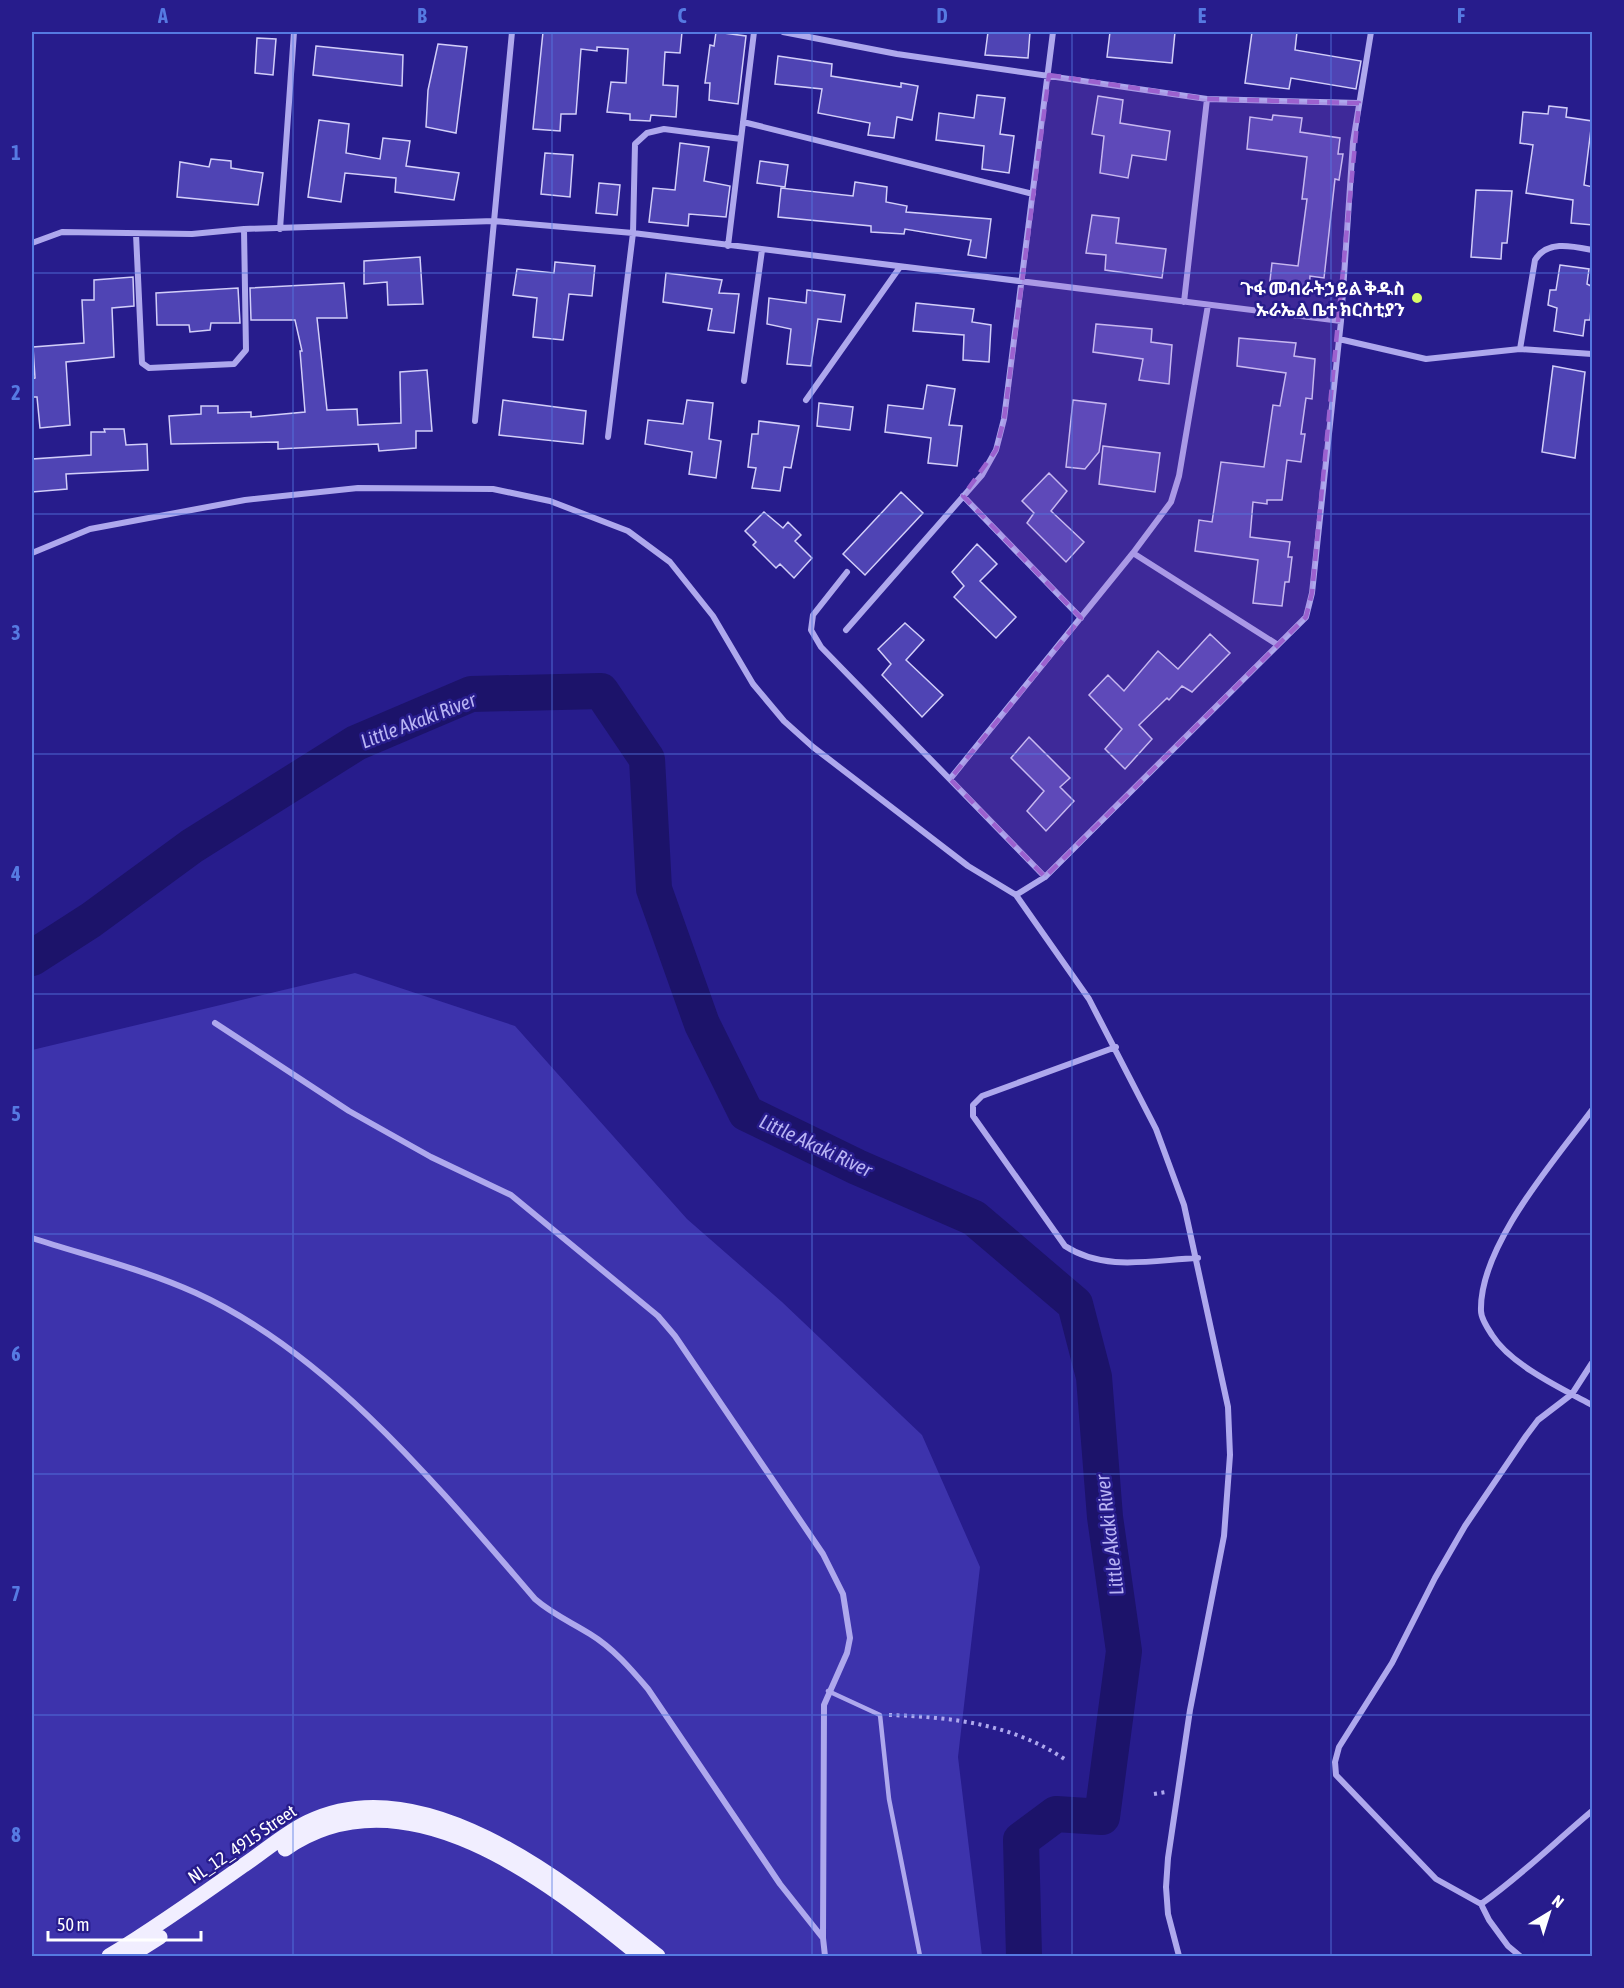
<svg xmlns="http://www.w3.org/2000/svg" width="1624" height="1988" font-family="'Asap Condensed','Noto Sans Ethiopic',sans-serif">
  <style>
    .green { fill: #3d33ac }
    .lines { fill: none; stroke-linecap: round; stroke-linejoin: round }
    .river { stroke: #1c136a; stroke-width: 36 }
    .building { fill: #4f44b4; stroke: #d2cef9; stroke-width: 1.5 }
    .path { stroke: #aea8ed; stroke-width: 4; stroke-dasharray: 3 4.5; stroke-linecap: butt }
    .service { stroke: #aea8ed; stroke-width: 4.5 }
    .minor { stroke: #aea8ed; stroke-width: 6 }
    .primary { stroke: #f1eeff; stroke-width: 15 }
    .marked { fill: #9c61cf; fill-opacity: 0.2; stroke: #9c61cf; stroke-width: 4.5; stroke-dasharray: 12 8; stroke-linejoin: round }
    .grid { fill: none; stroke: #567ae2; stroke-width: 1.5; stroke-opacity: 0.55 }
    .poi-dot { fill: #d8fd66; stroke: #271c8c; stroke-width: 2 }
    .labels { text-anchor: middle; dominant-baseline: central; stroke-width: 5; stroke-linejoin: round; paint-order: stroke }
    .poi-label { font-size: 18px; font-weight: bold; fill: #fff; stroke: #271c8c; text-anchor: end }
    .street-label { font-size: 18px; fill: #fff; stroke: #271c8c }
    .water-label { font-size: 20px; font-style: italic; fill: #b9b4f4; stroke: #271c8c }
    .neatline { fill: none; stroke: #567ae2; stroke-width: 2 }
    .grid-label { font-size: 20px; text-anchor: middle; font-weight: bold; fill: #567ae2 }
  </style>
  <rect width="100%" height="100%" fill="#271c8c"/>
  <!-- green -->
  <path class="green" d="M355,973L515,1026L687,1219L782,1302L922,1435L980,1567L958,1757L982,1956H32V1050Z"/>
  <g class="lines">
    <!-- river -->
    <path class="river" d="M32,958L91,920L192,846L356,743L471,694L601,691L647,759L654,889L702,1024L746,1113L857,1167L974,1218L1075,1304L1094,1377L1105,1517L1124,1651L1102,1817L1056,1814L1021,1840L1024,1956"/>
  </g>
  <!-- building -->
  <path class="building" d="M543,32H682L680,53L665,52L663,85L678,86L676,117L651,115L650,121L630,120V114L607,112L611,82L626,83L628,49L597,47V51L581,49L576,114H561L560,131L533,129Z
    M716,32L746,36L738,104L709,100L710,83H705L710,45L714,46Z
    M988,32H1030L1028,58L985,55Z
    M1110,32H1175L1172,63L1107,57Z
    M1252,32H1297L1295,50L1361,61L1356,89L1291,78L1289,89L1245,83Z
    M257,38L276,39L273,75L255,73Z
    M438,44L467,47L456,133L426,127L428,90Z
    M316,46L403,55L402,86L313,75Z
    M778,56L832,64L831,76L901,87V83L918,86L912,120L897,117L894,138L868,135L870,123L818,113L822,89L775,84Z
    M977,95L1005,98L1000,134L1014,136L1009,173L982,169L984,146L936,140L939,113L974,118Z
    M1098,96L1123,100L1120,123L1170,131L1166,160L1132,155L1128,178L1100,173L1104,136L1092,134Z
    M1549,106L1567,108L1566,117L1592,121L1584,185L1593,187V225L1571,223L1573,200L1526,193L1533,145L1520,143L1523,112L1548,114Z
    M1273,115L1302,118L1300,132L1340,138L1338,154H1343L1339,180L1335,179L1324,278L1310,276L1309,295L1269,289L1272,263L1298,266L1307,199H1302L1307,157L1247,149L1250,117L1272,120Z
    M319,120L349,124L346,153L380,159L383,138L410,141L406,166L459,173L454,200L395,192L396,178L345,173L341,202L308,197Z
    M680,143L709,147L704,181L730,186L726,217L689,214L688,226L649,222L653,188L675,190Z
    M545,153L573,155L570,197L541,194Z
    M211,159L231,161V168L263,173L258,205L177,197L180,162L209,167Z
    M760,161L788,165L785,187L757,183Z
    M855,182L887,187L886,202L907,206L906,212L991,219L986,258L968,255L971,240L905,229L904,234L871,232V226L778,217L781,188L853,196Z
    M599,183L620,185L617,215L596,213Z
    M1476,190L1512,191L1507,243H1502L1501,259L1471,257Z
    M1092,215L1119,218L1116,243L1166,249L1162,278L1105,270L1106,255L1086,253Z
    M420,257L423,304L388,305L387,282L364,284V261Z
    M555,262L595,266L592,296L569,294L563,340L533,337L537,298L513,295L517,269L554,273Z
    M1560,265L1589,269L1587,284L1593,287L1590,320H1585L1583,336L1554,331L1557,308L1548,305L1550,290H1556Z
    M666,273L722,280L719,293L739,294L734,333L708,330L712,309L663,302Z
    M133,277L134,306L112,308L114,357L66,362L70,425L40,428L37,397H32V379L35,378L33,347L84,343L82,300H94V280Z
    M344,283L347,318H317L327,410L357,409L358,425L401,423L400,372L427,370L432,431H416V448L379,451L378,444L278,449V442L171,444L169,416L201,414V406H218V413L251,412V417L305,412L300,351H302L295,320H251L250,288Z
    M238,288L240,323H211L210,330L190,332L189,325H157L156,293Z
    M807,290L845,295L841,322L818,319L811,366L787,364L791,329L767,324L769,298L806,303Z
    M916,303L974,309L972,322L991,325L989,362L963,360L964,335L913,331Z
    M1096,324L1152,329L1151,342L1172,345L1169,384L1139,380L1143,359L1093,352Z
    M1239,338L1296,343L1294,356L1315,359L1312,399L1306,398L1301,434H1305L1301,462L1287,460L1282,500H1267V504L1253,502L1250,537L1290,542L1288,557H1292L1289,582H1285L1282,606L1253,603L1258,560L1195,551L1199,520L1212,522L1221,462L1264,467L1273,405L1280,406L1286,373L1237,366Z
    M1553,366L1585,372L1575,458L1542,452Z
    M927,385L955,389L949,425L962,426L957,466L928,463L931,438L885,432L888,405L923,409Z
    M503,400L586,411L583,444L499,435Z
    M687,400L713,403L709,439L721,441L716,478L689,474L692,452L645,444L648,420L683,424Z
    M1073,400L1106,404L1099,452L1085,469L1066,467Z
    M819,403L853,407L850,430L817,426Z
    M759,421L799,426L791,468L784,467L780,491L752,488L756,468L748,467L752,434H758Z
    M104,429H124L126,445L147,444L148,470L66,474L67,489L32,492V459L91,455V432H105Z
    M1103,446L1160,453L1155,492L1099,484Z
    M1049,473L1067,491L1051,511L1084,542L1066,562L1027,523L1034,513L1022,501Z
    M901,492L923,513L865,575L843,554Z
    M764,512L783,528L788,522L801,535L795,541L812,558L794,578L780,564L776,568L753,545L756,542L745,531Z
    M977,544L997,564L980,581L1016,617L996,638L954,597L964,586L952,572Z
    M905,623L924,640L906,660L943,695L922,717L882,675L891,664L878,649Z
    M1210,634L1230,653L1192,692L1182,686L1169,700L1167,698L1139,725L1152,739L1125,769L1105,749L1122,729L1089,695L1108,675L1124,691L1158,651L1178,669Z
    M1029,737L1070,778L1060,787L1074,801L1046,831L1027,811L1044,791L1011,758Z"/>
  <g class="lines">
    <!-- path -->
    <path class="path" d="M889,1715C952,1717 1013,1724 1066,1760
      M1154,1794L1166,1792"/>
    <!-- service -->
    <path class="service" d="M828,1691L880,1715L889,1799L920,1956"/>
    <!-- minor -->
    <path class="minor" d="M783,32L897,54L1207,99L1359,103
      M743,122L1033,194
      M280,229L294,32
      M136,234L142,363L149,368L234,364L246,350L244,229
      M32,243L62,232L192,234L244,229L494,221L633,233L1341,321
      M728,246L754,32
      M1184,302L1207,99
      M1339,339L1426,359L1520,349L1592,354
      M1520,349L1535,260C1547,240 1572,246 1592,250
      M744,381L762,250
      M806,400L900,267
      M475,421L512,32
      M608,437L633,233L635,144L647,133L664,129L741,139
      M963,496L1081,618
      M32,553L90,529L245,500L358,488L493,489L550,501L628,531L670,562L713,616L753,684L784,721L813,747L968,866L1016,895L1089,999L1156,1129L1184,1205L1228,1407L1230,1455L1224,1536L1190,1710L1168,1858L1166,1887L1168,1914L1179,1956
      M1133,553L1278,645
      M847,572L813,615L811,630L821,647L1045,877
      M846,630L982,475L996,450L1004,419L1053,32
      M950,779L1133,553L1171,502L1179,476L1208,305
      M1016,895L1045,877L1306,617L1312,593L1341,321L1353,142L1371,32
      M215,1023L349,1111L431,1157L511,1195L658,1316L675,1336L823,1554L843,1594L850,1638L847,1653L824,1705L823,1938L825,1956
      M1116,1047L982,1096L973,1105V1116L1065,1246C1105,1272 1152,1260 1198,1258
      M1592,1110C1555,1160 1479,1246 1481,1311C1481,1318 1488,1329 1492,1335C1511,1365 1562,1389 1592,1405
      M32,1238C87,1256 143,1269 196,1293C330,1354 440,1489 535,1599C552,1614 571,1622 590,1634C613,1648 631,1669 648,1689L780,1884L822,1937
      M1481,1904C1521,1876 1555,1842 1592,1811
      M1520,1956L1508,1946L1489,1920L1481,1904L1436,1879L1336,1775L1335,1762L1339,1747L1392,1663L1435,1578L1465,1526L1526,1436L1538,1420L1572,1394L1592,1363"/>
    <!-- primary -->
    <path class="primary" d="M285,1849C404,1766 548,1881 640,1956
      M109,1956C155,1928 199,1897 244,1865C265,1851 285,1833 308,1822C426,1765 572,1888 658,1956
      M130,1956L160,1937"/>
  </g>
  <!-- marked area -->
  <path class="marked" d="M1049,75L1207,99L1359,103L1312,593L1306,617L1045,877L950,779L1081,618L963,496L996,450L1004,419Z"/>
  <!-- grid -->
  <path class="grid" d="M293,32V1956M552,32V1956M812,32V1956M1072,32V1956M1331,32V1956M32,273H1592M32,514H1592M32,754H1592M32,994H1592M32,1234H1592M32,1474H1592M32,1715H1592"/>
  <!-- markers -->
  <circle class="poi-dot" cx="1417" cy="298" r="6"/>
  <g class="labels">
    <!-- poi labels -->
    <g class="poi-label">
      <text x="1405" y="288">ጉፋ መብራትኃይል ቅዱስ<tspan x="1405" dy="21">ኡራኤል ቤተ ክርስቲያን</tspan></text>
    </g>
    <!-- street labels -->
    <g class="street-label">
      <text transform="translate(242 1844) rotate(-34)">NL_12_4915 Street</text>
    </g>
    <!-- water labels -->
    <g class="water-label">
      <text transform="translate(418 720) rotate(-21)">Little Akaki River</text>
      <text transform="translate(816 1145) rotate(25)">Little Akaki River</text>
      <text transform="translate(1109 1535) rotate(-97)">Little Akaki River</text>
    </g>
  </g>
  <!-- border -->
  <rect width="1624" height="1988" fill="none" stroke="#271c8c" stroke-width="66"/>
  <!-- north arrow -->
  <g transform="translate(1549 1913) rotate(38)" stroke="#271c8c" stroke-width="4.5" paint-order="stroke">
  <path d="M0-4.5L10 22L0 15L-10 22Z" fill="#ffffff"/>
  <text y="-9" font-size="16" font-weight="bold" text-anchor="middle" fill="#ffffff">N</text>
  </g>
  <!-- scale -->
  <path d="M48 1931v9h153v-9" fill="none" stroke="#ffffff" stroke-width="3"/>
  <text x="57" y="1931" font-size="18" fill="#ffffff" stroke="#271c8c" stroke-width="4.5" paint-order="stroke">50 m</text>
  <rect x="33" y="33" width="1558" height="1922" class="neatline"/>
  <g class="grid-label">
    <text x="163" y="23">A</text>
    <text x="422" y="23">B</text>
    <text x="682" y="23">C</text>
    <text x="942" y="23">D</text>
    <text x="1202" y="23">E</text>
    <text x="1461" y="23">F</text>
    <text x="16" y="160">1</text>
    <text x="16" y="400">2</text>
    <text x="16" y="640">3</text>
    <text x="16" y="881">4</text>
    <text x="16" y="1121">5</text>
    <text x="16" y="1361">6</text>
    <text x="16" y="1601">7</text>
    <text x="16" y="1842">8</text>
  </g>
</svg>
